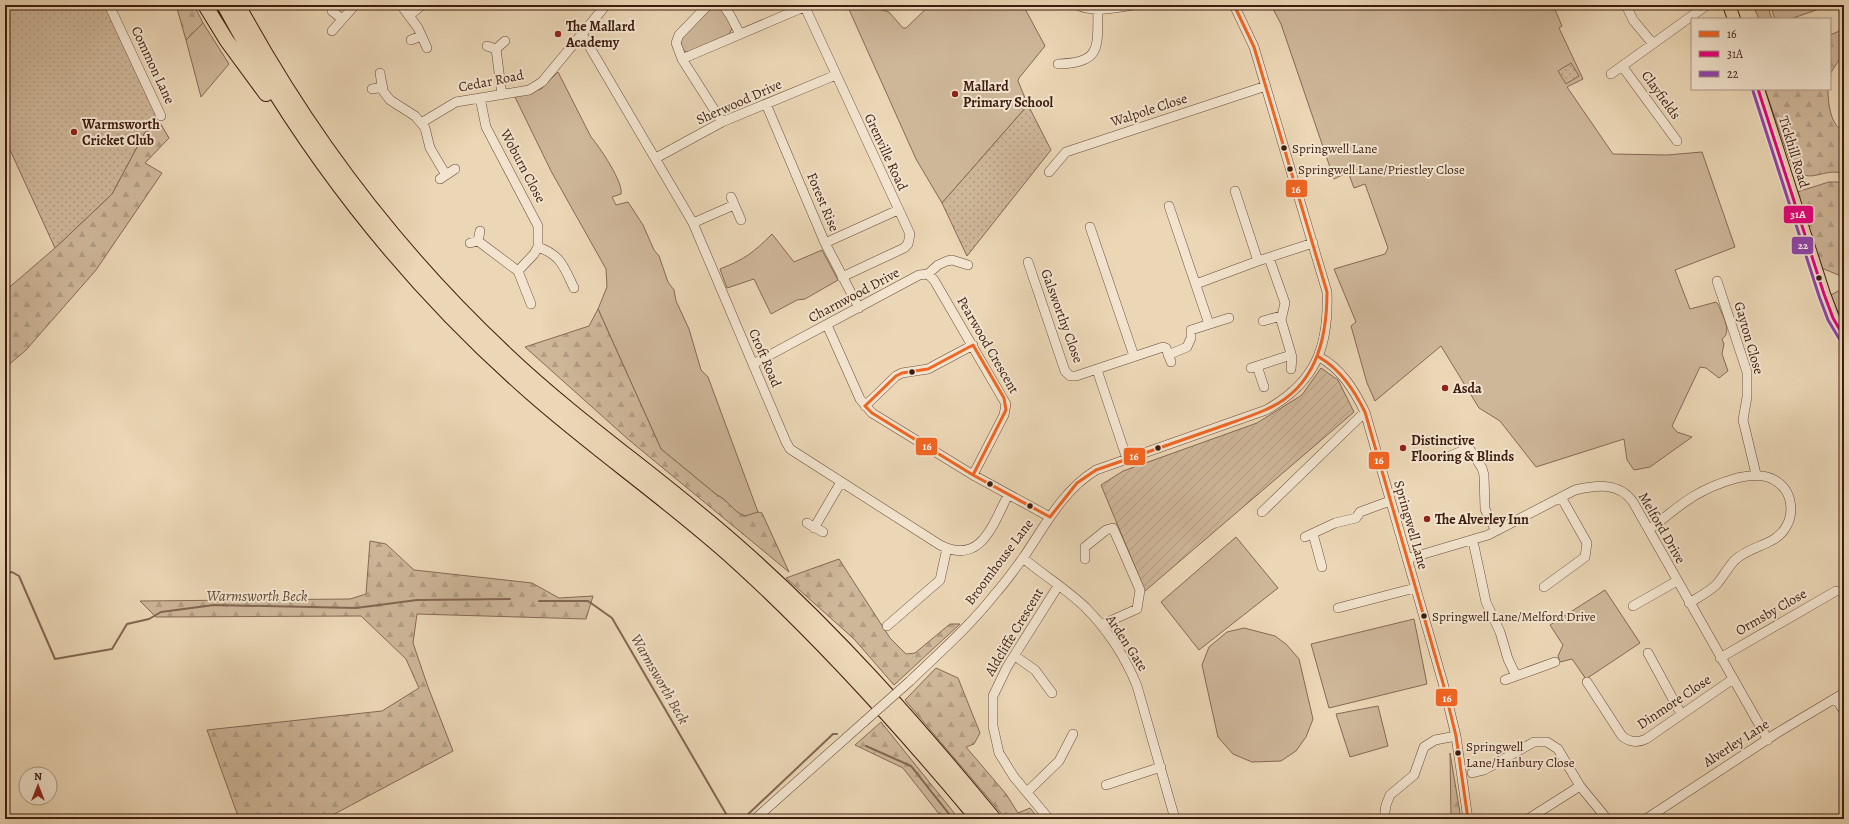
<svg xmlns="http://www.w3.org/2000/svg" width="1849" height="824" font-family="Alegreya,serif">
  <style>
    .grass { fill: #ceb699; stroke: #866954 }
    .forest { fill: url(#forest-firs); stroke: #866954 }
    .park { fill: url(#park-dots); stroke: #866954 }
    .garden { fill: url(#garden-furrows); stroke: #866954 }
    .lines { fill: none; stroke-linecap: round; stroke-linejoin: round }
    .stream { stroke: #826651; stroke-width: 2 }
    .minor-casing { stroke: #694a38; stroke-width: 10 }
    .major-casing { stroke: #3e1c0f; stroke-width: 14 }
    .highway-casing { stroke: #3e1c0f; stroke-width: 16 }
    .minor { stroke: #f2e4cf; stroke-width: 9 }
    .major { stroke: #ebd6b5; stroke-width: 12 }
    .highway { stroke: #ebd6b5; stroke-width: 14 }
    .minor-bridge-casing { stroke: #694a38; stroke-width: 10; stroke-linecap: butt }
    .minor-bridge { stroke: #f2e4cf; stroke-width: 9 }
    .bus-1-casing { stroke: #f2e4cf; stroke-width: 6 }
    .bus-2-casing { stroke: #f2e4cf; stroke-width: 6 }
    .bus-3-casing { stroke: #f2e4cf; stroke-width: 6 }
    .bus-1 { stroke: #f26522; stroke-width: 3 }
    .bus-2 { stroke: #e5007d; stroke-width: 3 }
    .bus-3 { stroke: #8e44ad; stroke-width: 3 }
    .poi-dot { fill: #8f2418; stroke: #f2e4cf; stroke-width: 1.5 }
    .bus-dot { fill: #3e1c0f; stroke: #f2e4cf; stroke-width: 1.5 }
    .labels { text-anchor: middle; dominant-baseline: central; stroke-width: 4; stroke-linejoin: round; paint-order: stroke }
    .bus-label { font-size: 13px; fill: #3e1c0f; stroke: #f2e4cf; text-anchor: start }
    .poi-label { font-size: 14px; font-weight: bold; fill: #3e1c0f; stroke: #f2e4cf; text-anchor: start }
    .street-label { font-size: 14px; fill: #3e1c0f; stroke: #f2e4cf }
    .water-label { font-size: 15px; font-style: italic; fill: #664736; stroke: #f2e4cf }
    .line-badge { stroke: #f2e4cf; stroke-width: 1.5 }
    .badge-label { font-size: 11px; text-anchor: middle; font-weight: bold; fill: #fff }
  </style>
  <defs>
    <pattern id="forest-firs" width="22" height="20" patternUnits="userSpaceOnUse"><rect width="22" height="20" fill="#ceb699"/><path d="M5 1l3.5 6h-7zM16 11l3.5 6h-7z" fill="#b29c83"/></pattern>
    <pattern id="park-dots" width="8" height="8" patternUnits="userSpaceOnUse"><rect width="8" height="8" fill="#ceb699"/><path d="M2 2h.1M6 6h.1" fill="none" stroke="#b29c83" stroke-width="1.8" stroke-linecap="round"/></pattern>
    <pattern id="garden-furrows" width="10" height="10" patternUnits="userSpaceOnUse"><rect width="10" height="10" fill="#ceb699"/><path d="M-1 1l2-2M0 10L10 0M9 11l2-2" fill="none" stroke="#b29c83"/></pattern>
  </defs>
  <rect width="100%" height="100%" fill="#ebd6b5"/>
  <filter id="stains"><feTurbulence type="fractalNoise" baseFrequency=".005" numOctaves="4"/><feColorMatrix values="0 0 0 0 .2 0 0 0 0 .09 0 0 0 0 .02 0 0 0 .5 -.17"/></filter>
  <radialGradient id="worn" r=".72"><stop offset=".6" stop-color="#630" stop-opacity="0"/><stop offset="1" stop-color="#630" stop-opacity=".3"/></radialGradient>
  <!-- grass -->
  <path class="grass" d="M717,5L721,7L733,27L728,36L687,52L682,50L680,39L710,6Z
    M847,5H873L876,8L889,12L903,28H906L930,5H1023L1045,46L1019,78L1018,81L1028,105L942,203L916,159Z
    M1271,5H1553L1562,26L1559,28L1583,79L1567,87L1613,154L1667,155L1702,152L1735,247L1675,270L1690,309L1716,302L1718,304C1722,315 1733,332 1722,339L1724,344L1722,354L1728,371L1719,378L1706,368L1700,367L1672,426L1677,432L1692,437L1650,467L1634,470L1627,460L1624,439L1536,467L1500,421L1479,408L1441,346L1375,401L1367,383L1351,326L1356,322L1334,269L1385,254L1388,248L1365,184L1354,188L1348,172L1334,179L1281,24Z
    M1770,5H1831L1790,19H1775Z
    M203,23L229,64L201,97L186,40Z
    M558,72L591,137C599,146 624,183 621,194L612,197L616,205L628,202L643,225L654,250L659,256L668,282L674,290L676,301L689,329L701,370L708,377L758,512C736,524 734,503 717,495L661,449L598,309L607,287L606,269L551,171L515,97L541,89Z
    M772,234L794,262L822,250L838,280L805,299L797,300L771,314L754,279L727,288L720,269C745,259 753,253 772,234Z
    M1236,537L1278,588L1199,650L1161,602Z
    M1605,590L1640,643L1586,679L1572,659L1560,662L1558,656L1563,645L1550,625Z
    M1414,619L1427,684L1329,708L1311,644Z
    M1244,628L1275,636L1286,644L1299,659L1313,719L1306,737L1296,751L1281,761L1252,762L1233,754L1218,737L1202,665L1209,647L1227,632Z
    M1378,706L1388,746L1350,757L1336,714Z"/>
  <!-- forest -->
  <path class="forest" d="M176,5H194L203,23L186,40Z
    M1753,5H1767L1772,19H1759Z
    M1844,29V52L1830,74V35Z
    M1765,89H1828C1828,102 1830,126 1844,131V174C1823,166 1811,187 1792,167Z
    M159,121L169,138L145,163L162,173L96,270L26,350L5,368V291L55,248L112,194L145,132Z
    M1829,182H1838L1844,187V276H1841L1819,267L1797,192Z
    M1844,288V322L1829,296Z
    M598,309L661,449L717,495C728,500 733,512 745,516L758,512L762,513L789,572L629,440L525,347L589,326Z
    M370,541L386,544L414,570L532,583L559,598L593,596L586,619L417,614L413,643L428,687L453,751L325,819H239L207,730L382,711L419,688L406,659L361,616L156,617L140,601L350,599L366,594Z
    M839,559L890,638L906,654L915,653L950,624H960L894,685L854,639L786,578Z
    M936,668L958,678L980,733L974,744L966,747L1006,794L1018,813L1030,808L1039,819H1006L905,700Z
    M881,722L959,819H943L903,768L855,745Z
    M1450,753L1461,819H1451Z"/>
  <!-- park -->
  <path class="park" d="M5,5H105L159,121L145,132L112,194L55,248L5,139Z
    M1571,63L1579,76L1566,84L1558,71Z
    M1028,105L1051,150L967,256L942,203Z"/>
  <!-- garden -->
  <path class="garden" d="M1321,368L1338,380L1354,412L1145,591L1101,485L1123,471L1257,423L1302,395Z"/>
  <g class="lines">
    <!-- stream -->
    <path class="stream" d="M5,574L12,572L19,576L55,659L112,649L127,624L149,619L161,612L214,605L356,608L417,600L510,599
      M539,601H588L612,618L729,819
      M866,746L911,766L953,819
      M743,819L833,734H837"/>
    <!-- minor casing -->
    <g class="minor-casing">
      <path id="minor" d="M109,5L161,116
        M401,5L418,28L427,48
        M708,5L679,35L676,43L682,59L722,122
        M723,5L730,15L740,34
        M804,5L910,234L908,244L904,248L842,277
        M1077,5C1094,13 1115,8 1133,5
        M1626,5L1633,20L1653,44
        M332,11L342,19
        M409,16L422,5
        M332,31L355,5
        M582,34L693,223L786,442L790,449L940,545C981,566 993,524 1008,495
        M411,40L421,36
        M487,46L496,49L505,41
        M496,49L502,95
        M682,59L804,7
        M1058,64C1103,63 1097,46 1098,9
        M1622,66L1677,141
        M380,73L383,91L390,100L415,116L421,123L425,128L430,148L446,175
        M1611,74L1707,5
        M372,89L383,87
        M480,98L486,127L538,226V247L534,254L518,271
        M766,104L825,243L859,308
        M421,123L456,102L529,90L542,82L606,5
        M656,158L722,122L836,75
        M1049,172L1066,152L1266,86
        M440,179L455,169
        M1235,191L1258,261
        M731,197L741,220
        M1169,206L1209,324
        M693,223L734,205
        M1090,227L1134,356
        M478,241L518,271L531,304
        M470,243L478,241L480,231
        M825,243L898,210
        M538,247C561,255 564,267 574,288
        M1269,258L1285,303L1281,320L1292,357L1291,369
        M1028,262L1065,371L1070,376H1076L1163,347L1166,348L1171,362
        M928,274L934,280L1006,404L1004,415L973,475
        M1717,281L1747,372V397L1743,420L1756,474
        M1196,284L1258,261L1313,243
        M1263,321L1281,316
        M827,325L860,399L872,413L973,475L1050,517
        M1168,355L1187,347L1191,338V330L1229,318
        M1319,357C1341,368 1354,390 1365,412L1443,683L1456,736L1468,819
        M753,364L919,275L928,274L938,265L947,261L952,260L968,265
        M1257,366L1264,387
        M1251,368L1291,355
        M1097,370L1127,459
        M865,406L896,376L902,373L928,369L973,345
        M1465,442L1482,468L1484,475L1485,509L1496,531
        M1450,456L1469,448
        M1262,512L1365,412
        M807,523L823,532
        M814,528L841,482
        M1649,530C1680,505 1697,489 1737,478C1755,474 1771,473 1784,488C1792,498 1793,514 1787,525C1777,546 1750,545 1735,560C1728,567 1723,577 1717,584C1709,592 1699,597 1689,603
        M1313,534L1322,567
        M1305,537L1335,523L1356,518L1360,512L1390,501
        M1473,541L1486,602L1500,632L1508,659L1516,676
        M1023,558C1043,575 1068,590 1086,608C1107,629 1126,658 1137,686L1175,819
        M1085,559V547L1106,530L1113,528L1140,590L1137,609L1101,625
        M1407,559L1488,535L1575,490C1597,485 1619,482 1633,502L1768,740
        M1544,587L1585,557L1587,543L1561,497
        M1633,606L1677,581
        M1338,608L1415,588
        M887,626L940,580L947,548
        M1648,653L1681,714
        M1015,656L1035,670L1052,693
        M1720,658L1836,591
        M1505,680L1555,662
        M910,681C939,653 970,626 995,594C1005,583 1014,570 1023,558C1045,526 1062,491 1096,470L1266,410C1316,382 1329,347 1327,292L1254,47L1234,5
        M1587,682L1622,736C1629,742 1638,743 1646,739L1733,679
        M1836,699L1844,711
        M1472,773L1484,770L1534,742H1547L1558,749L1580,786L1607,819
        M1106,785L1161,767
        M1027,792L1059,761L1073,734
        M755,819L865,721
        M1049,819L1014,777L999,753L993,726V696L1007,667L1058,586
        M1384,819L1386,805L1390,795L1414,775L1424,747L1435,740L1456,736
        M1528,819L1580,786
        M1646,819L1777,733L1844,693"/>
    </g>
    <!-- major casing -->
    <g class="major-casing">
      <path id="major" d="M1729,5L1734,19
        M1758,89L1824,294L1833,318L1844,337"/>
    </g>
    <!-- highway casing -->
    <g class="highway-casing">
      <path id="highway" d="M205,5L227,41L266,94
        M224,5C303,152 406,284 532,394C598,452 671,502 736,561C824,641 902,728 978,819
        M238,5C309,136 399,254 507,355C581,425 665,481 741,549C834,631 915,723 994,819"/>
    </g>
    <!-- minor -->
    <use href="#minor" class="minor"/>
    <!-- major -->
    <use href="#major" class="major"/>
    <!-- highway -->
    <use href="#highway" class="highway"/>
    <!-- minor-bridge casing -->
    <g class="minor-bridge-casing">
      <path id="minor-bridge" d="M865,721L910,681"/>
    </g>
    <!-- minor-bridge -->
    <use href="#minor-bridge" class="minor-bridge"/>
    <!-- bus-1 casing -->
    <g class="bus-1-casing">
      <path id="bus-1" d="M973,345L1004,398L1006,410L973,475L872,413L865,406L896,376L902,373L928,369Z
        M1319,357C1341,370 1354,390 1365,412L1443,683L1456,736L1468,819
        M973,475L1050,517L1077,483L1096,470C1133,457 1170,444 1208,431C1227,424 1247,418 1265,410C1315,389 1327,341 1327,292L1254,47L1234,5"/>
    </g>
    <!-- bus-2 casing -->
    <g class="bus-2-casing">
      <path id="bus-2" d="M1758,89L1824,294L1833,318L1844,337"/>
    </g>
    <!-- bus-3 casing -->
    <g class="bus-3-casing">
      <path id="bus-3" d="M1753,91L1819,296L1828,320L1840,340"/>
    </g>
    <!-- bus-1 -->
    <use href="#bus-1" class="bus-1"/>
    <!-- bus-2 -->
    <use href="#bus-2" class="bus-2"/>
    <!-- bus-3 -->
    <use href="#bus-3" class="bus-3"/>
  </g>
  <!-- markers -->
  <g class="poi-dot">
    <circle cx="558" cy="34" r="4"/>
    <circle cx="955" cy="94" r="4"/>
    <circle cx="74" cy="132" r="4"/>
    <circle cx="1445" cy="388" r="4"/>
    <circle cx="1403" cy="448" r="4"/>
    <circle cx="1427" cy="519" r="4"/>
  </g>
  <g class="bus-dot">
    <circle cx="1284" cy="148" r="3.5"/>
    <circle cx="1290" cy="169" r="3.5"/>
    <circle cx="1819" cy="278" r="3.5"/>
    <circle cx="912" cy="372" r="3.5"/>
    <circle cx="1158" cy="448" r="3.5"/>
    <circle cx="990" cy="484" r="3.5"/>
    <circle cx="1030" cy="506" r="3.5"/>
    <circle cx="1424" cy="616" r="3.5"/>
    <circle cx="1458" cy="753" r="3.5"/>
  </g>
  <g class="labels">
    <!-- bus labels -->
    <g class="bus-label">
      <text x="1292" y="148">Springwell Lane</text>
      <text x="1298" y="169">Springwell Lane/Priestley Close</text>
      <text x="1432" y="616">Springwell Lane/Melford Drive</text>
      <text x="1466" y="746">Springwell<tspan x="1466" dy="16">Lane/Hanbury Close</tspan></text>
    </g>
    <!-- poi labels -->
    <g class="poi-label">
      <text x="566" y="26">The Mallard<tspan x="566" dy="16">Academy</tspan></text>
      <text x="963" y="86">Mallard<tspan x="963" dy="16">Primary School</tspan></text>
      <text x="82" y="124">Warmsworth<tspan x="82" dy="16">Cricket Club</tspan></text>
      <text x="1453" y="388">Asda</text>
      <text x="1411" y="440">Distinctive<tspan x="1411" dy="16">Flooring &amp; Blinds</tspan></text>
      <text x="1435" y="519">The Alverley Inn</text>
    </g>
    <!-- street labels -->
    <g class="street-label">
      <text transform="translate(153 65) rotate(65)">Common Lane</text>
      <text transform="translate(491 81) rotate(-11)">Cedar Road</text>
      <text transform="translate(1661 95) rotate(54)">Clayfields</text>
      <text transform="translate(739 102) rotate(-24)">Sherwood Drive</text>
      <text transform="translate(1149 110) rotate(-18)">Walpole Close</text>
      <text transform="translate(886 152) rotate(65)">Grenville Road</text>
      <text transform="translate(1794 152) rotate(73)">Tickhill Road</text>
      <text transform="translate(523 166) rotate(62)">Woburn Close</text>
      <text transform="translate(823 202) rotate(67)">Forest Rise</text>
      <text transform="translate(854 295) rotate(-28)">Charnwood Drive</text>
      <text transform="translate(1062 316) rotate(70)">Galsworthy Close</text>
      <text transform="translate(1749 338) rotate(74)">Gayton Close</text>
      <text transform="translate(988 345) rotate(60)">Pearwood Crescent</text>
      <text transform="translate(765 358) rotate(67)">Croft Road</text>
      <text transform="translate(1411 525) rotate(74)">Springwell Lane</text>
      <text transform="translate(1662 528) rotate(60)">Melford Drive</text>
      <text transform="translate(999 562) rotate(-53)">Broomhouse Lane</text>
      <text transform="translate(1771 612) rotate(-30)">Ormsby Close</text>
      <text transform="translate(1014 632) rotate(-59)">Aldcliffe Crescent</text>
      <text transform="translate(1127 643) rotate(57)">Arden Gate</text>
      <text transform="translate(1674 702) rotate(-34)">Dinmore Close</text>
      <text transform="translate(1736 743) rotate(-33)">Alverley Lane</text>
    </g>
    <!-- water labels -->
    <g class="water-label">
      <text x="257" y="596">Warmsworth Beck</text>
      <text transform="translate(660 679) rotate(60)">Warmsworth Beck</text>
    </g>
  </g>
  <g class="line-badge">
    <rect x="1285" y="179" width="23" height="19" rx="4" fill="#f26522"/>
    <rect x="1783" y="205" width="31" height="19" rx="4" fill="#e5007d"/>
    <rect x="1791" y="236" width="23" height="19" rx="4" fill="#8e44ad"/>
    <rect x="915" y="437" width="23" height="19" rx="4" fill="#f26522"/>
    <rect x="1123" y="447" width="23" height="19" rx="4" fill="#f26522"/>
    <rect x="1368" y="451" width="22" height="19" rx="4" fill="#f26522"/>
    <rect x="1435" y="688" width="23" height="19" rx="4" fill="#f26522"/>
  </g>
  <g class="badge-label">
    <text x="1296" y="193">16</text>
    <text x="1798" y="218">31A</text>
    <text x="1803" y="249">22</text>
    <text x="927" y="450">16</text>
    <text x="1134" y="460">16</text>
    <text x="1379" y="464">16</text>
    <text x="1447" y="702">16</text>
  </g>
  <!-- margin -->
  <rect width="1849" height="824" fill="none" stroke="#ebd6b5" stroke-width="20"/>
  <rect x="6" y="6" width="1837" height="812" fill="none" stroke="#3e1c0f" stroke-width="2"/>
  <rect x="10" y="10" width="1829" height="804" fill="none" stroke="#3e1c0f"/>
  <!-- legend -->
  <rect x="1691" y="18" width="140" height="72" fill="#f2e4cf" stroke="#aa9482"/>
  <rect x="1699" y="31" width="20" height="6" fill="#f26522" stroke="#aa9482"/>
  <text x="1727" y="38" font-size="12" fill="#3e1c0f">16</text>
  <rect x="1699" y="51" width="20" height="6" fill="#e5007d" stroke="#aa9482"/>
  <text x="1727" y="58" font-size="12" fill="#3e1c0f">31A</text>
  <rect x="1699" y="71" width="20" height="6" fill="#8e44ad" stroke="#aa9482"/>
  <text x="1727" y="78" font-size="12" fill="#3e1c0f">22</text>
  <!-- north arrow -->
  <g transform="translate(38 786)"><circle r="19" fill="#f2e4cf" stroke="#aa9482"/>
  <path d="M0-3L7 15L0 10L-7 15Z" fill="#8f2418"/>
  <text y="-6" font-size="11" font-weight="bold" text-anchor="middle" fill="#3e1c0f">N</text>
  </g>
  <rect width="100%" height="100%" filter="url(#stains)"/>
  <rect width="100%" height="100%" fill="url(#worn)"/>
</svg>
